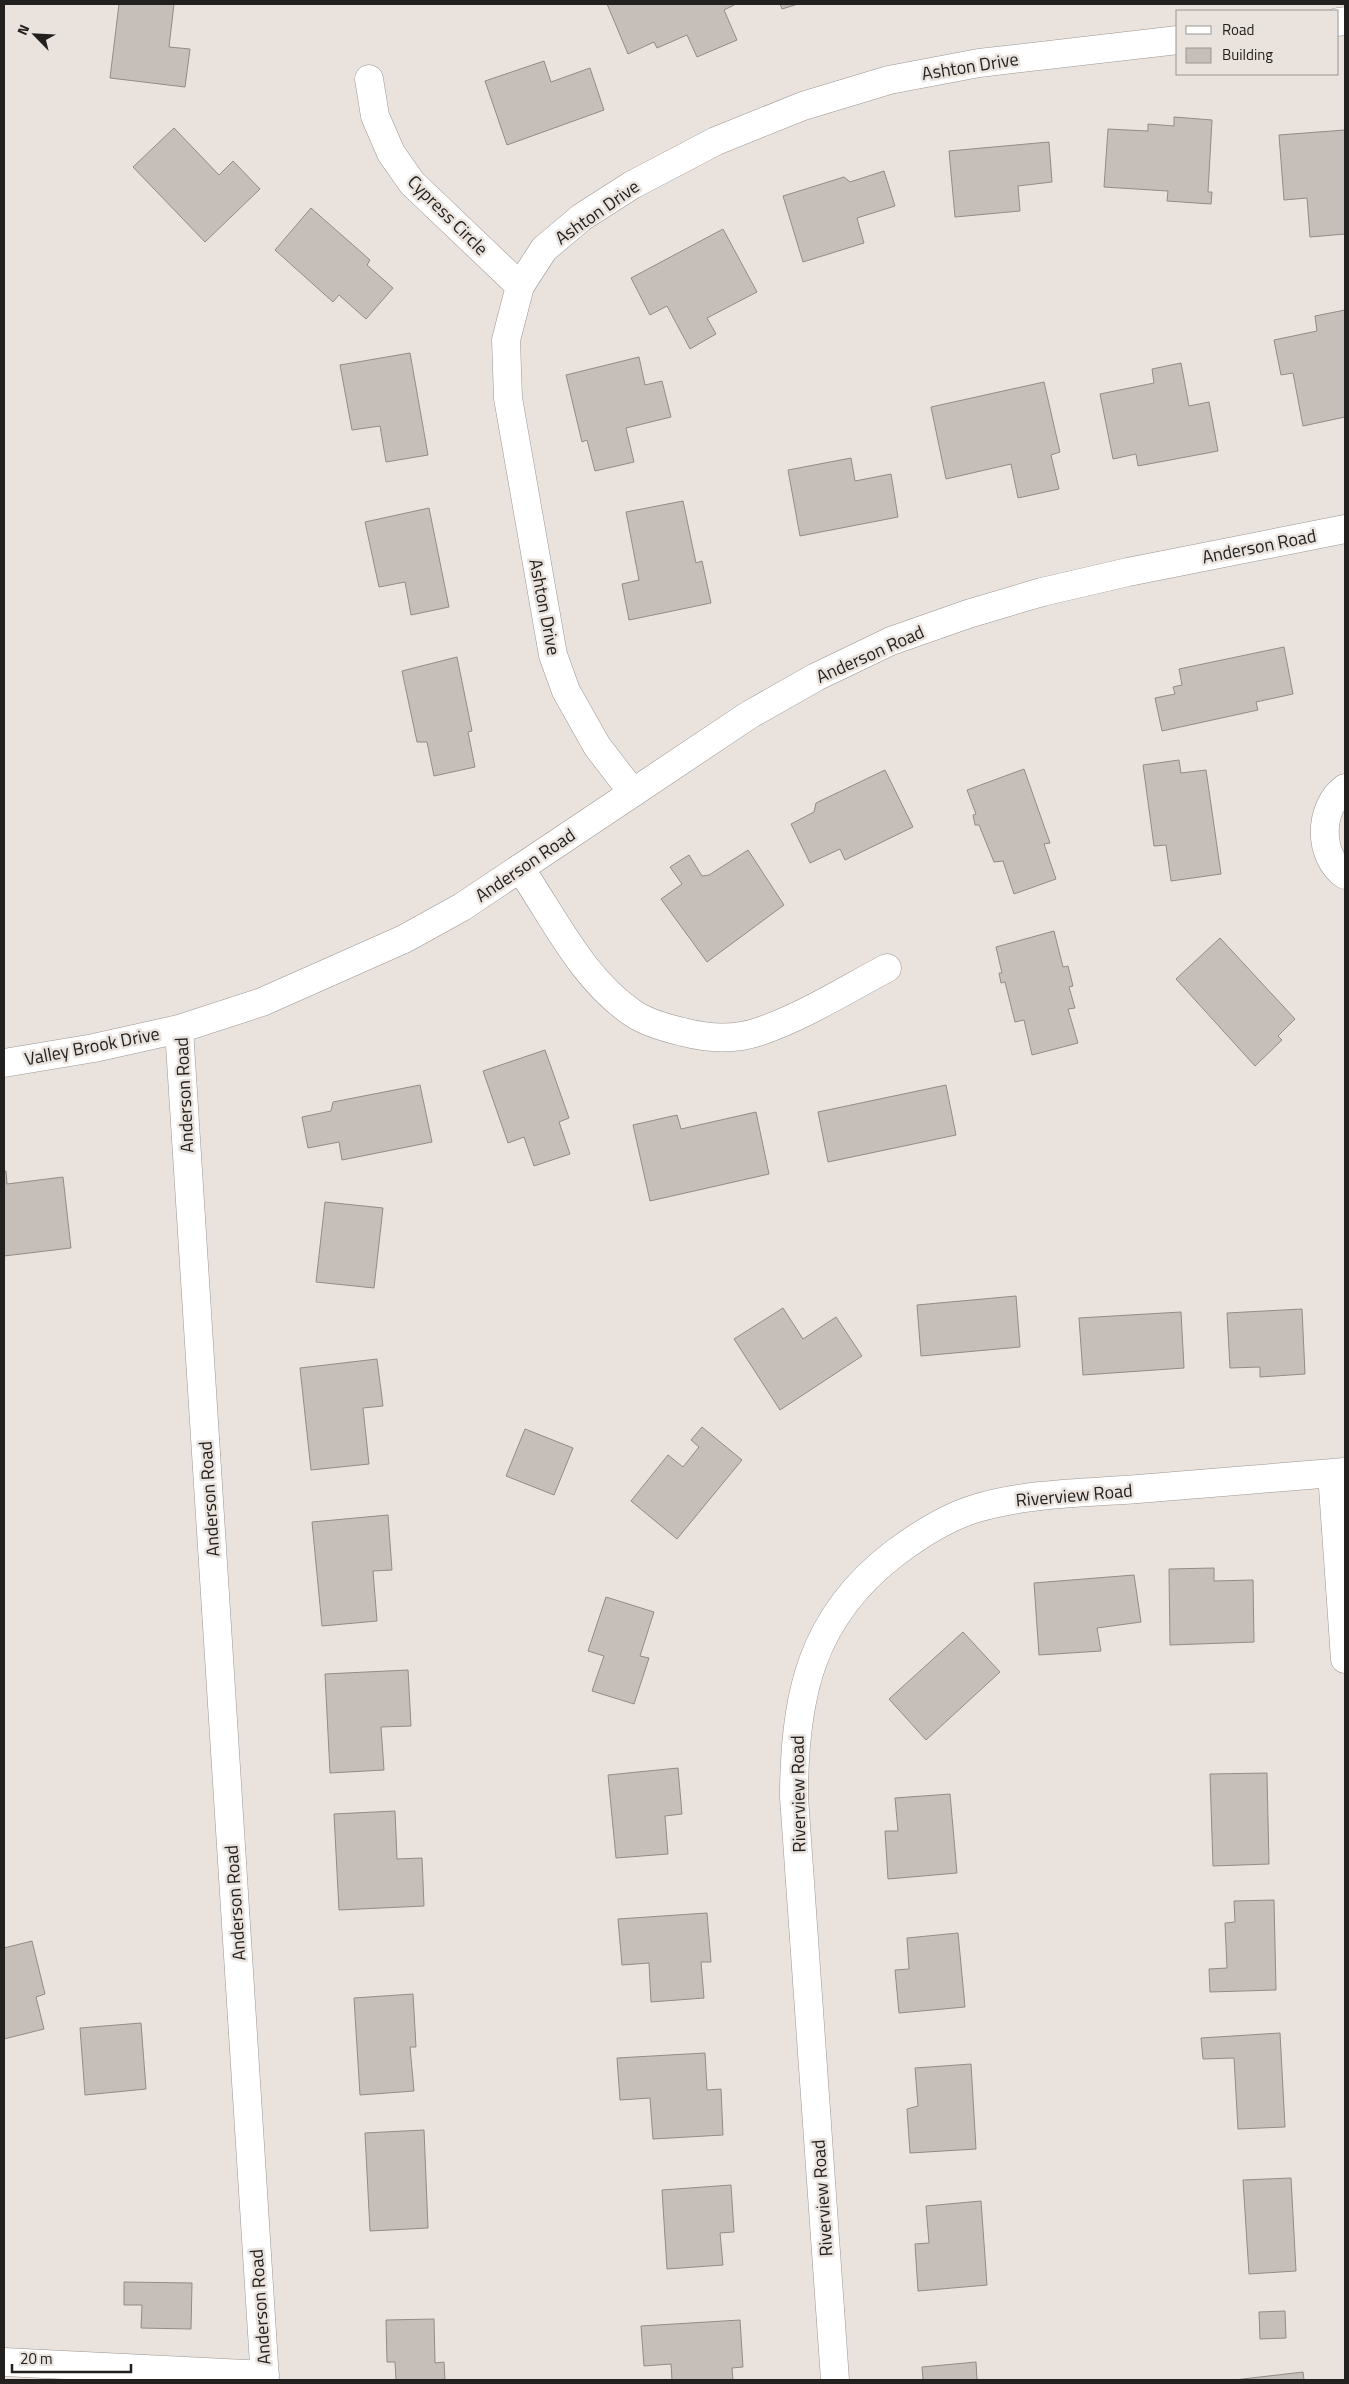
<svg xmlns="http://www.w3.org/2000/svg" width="1349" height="2384" font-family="'Titillium Web',sans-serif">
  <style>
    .building { fill: #c5beb9; stroke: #928c86 }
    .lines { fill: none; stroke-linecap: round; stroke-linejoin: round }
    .minor-casing { stroke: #9c9590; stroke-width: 29 }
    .minor { stroke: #fff; stroke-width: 28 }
    .labels { text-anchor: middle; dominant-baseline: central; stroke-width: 5; stroke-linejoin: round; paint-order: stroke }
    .street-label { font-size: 18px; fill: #23211f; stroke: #eae3dd }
  </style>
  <rect width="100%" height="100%" fill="#eae3dd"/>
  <!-- building -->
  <path class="building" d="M119,4H174L169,47L190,49L185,87L110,78Z
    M607,4H734V5L724,10L737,40L697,57L687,35L657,48L654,42L628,54Z
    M780,4H798L782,9Z
    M544,61L551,82L590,68L604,110L507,145L485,81Z
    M1174,117L1212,120L1208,192H1212L1211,204L1167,201L1168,191L1104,187L1108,129L1148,131V124L1174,126Z
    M174,128L219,175L233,161L260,189L205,242L133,167Z
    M1345,130V234L1310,237L1307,198L1284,200L1279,135Z
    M1049,142L1052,182L1018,186L1020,211L955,217L949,151Z
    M884,171L895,206L857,218L864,243L803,262L783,196L844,177L850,182Z
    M311,208L370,260L367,265L393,288L366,319L339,295L333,302L275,250Z
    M723,229L757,292L707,318L716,334L690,349L667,306L650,315L631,278Z
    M1345,310V417L1303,426L1293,373L1281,375L1274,340L1317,331L1315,316Z
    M410,353L428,455L386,462L380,426L352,430L340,365Z
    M639,357L645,385L662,381L671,417L626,428L634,462L595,471L587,440L582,442L566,375Z
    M1181,363L1189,406L1209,402L1218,451L1138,466L1136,454L1113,459L1100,394L1154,383L1152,369Z
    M1044,382L1060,452L1051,455L1059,489L1018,498L1011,464L946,479L931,407Z
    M851,458L855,481L891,474L898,517L800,536L788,470Z
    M683,501L696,563L702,561L711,603L629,620L622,584L639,580L626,512Z
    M429,508L449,607L411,615L405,582L379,587L365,522Z
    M1284,647L1293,694L1256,702L1258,710L1162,731L1155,698L1175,694L1173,687L1182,685L1179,669Z
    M457,657L472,731L468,732L475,767L434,776L427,742H417L402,671Z
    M1179,760L1181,773L1206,770L1221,874L1171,881L1166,845L1154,846L1143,765Z
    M1024,769L1050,843L1044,844L1056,879L1014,894L1003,861L994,862L979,825H975L973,815L976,814L967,790Z
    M885,770L913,827L845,860L840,849L810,863L791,824L814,812L816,803Z
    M748,850L784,905L707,962L661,899L682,884L670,867L689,855L702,876L709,875Z
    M1054,931L1063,967L1068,966L1073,986L1069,987L1075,1008L1068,1009L1078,1043L1032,1055L1024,1020L1015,1022L1005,982L1001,983L999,973H1002L996,947Z
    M1220,938L1295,1019L1278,1036L1282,1040L1255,1066L1176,979Z
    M545,1050L569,1118L559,1122L570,1154L534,1166L524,1137L508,1143L483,1071Z
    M420,1085L432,1142L342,1160L339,1142L308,1148L302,1117L331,1111L333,1102Z
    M946,1085L956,1135L828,1162L818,1112Z
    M756,1112L769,1174L650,1201L633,1125L677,1115L681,1129Z
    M4,1171H6L7,1184L63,1177L71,1248L4,1256Z
    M325,1202L383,1208L374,1288L316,1282Z
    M1016,1296L1020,1347L921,1356L917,1305Z
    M783,1308L803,1339L836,1317L862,1356L780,1410L734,1339Z
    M1302,1309L1305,1374L1260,1377V1367L1230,1368L1227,1313Z
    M1181,1312L1184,1368L1083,1375L1079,1318Z
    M377,1359L383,1406L363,1408L369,1464L311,1470L300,1368Z
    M702,1427L742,1460L677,1539L631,1501L668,1455L683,1467L699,1447L691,1440Z
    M525,1429L573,1448L554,1495L506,1476Z
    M388,1515L392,1570L373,1571L377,1621L322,1626L312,1522Z
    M1214,1568V1581L1253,1580L1254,1642L1170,1645L1169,1569Z
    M1134,1575L1141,1622L1097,1628L1101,1651L1039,1655L1034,1583Z
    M606,1597L654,1612L640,1656L649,1658L634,1704L592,1691L604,1656L588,1651Z
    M963,1632L1000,1672L926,1740L889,1699Z
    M408,1670L411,1726L381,1727L384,1770L330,1773L325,1674Z
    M678,1768L682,1814L665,1816L668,1854L616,1858L608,1775Z
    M1267,1773L1269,1864L1213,1866L1210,1774Z
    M950,1794L957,1873L888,1879L885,1831H898L895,1798Z
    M395,1811L397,1859L422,1858L424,1906L339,1910L334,1814Z
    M1274,1900L1276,1990L1210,1992L1209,1969L1227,1968L1225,1923L1235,1922L1234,1901Z
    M707,1913L711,1962H701L704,1998L651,2002L649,1963L622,1965L618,1919Z
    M958,1933L965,2007L899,2013L895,1970L909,1969L907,1938Z
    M32,1941L45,1994L36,1997L44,2029L4,2039V1948Z
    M413,1994L416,2047H410L414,2091L360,2095L354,1998Z
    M141,2023L146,2089L85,2095L80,2028Z
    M1280,2033L1285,2127L1238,2129L1234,2058L1203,2059L1201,2038Z
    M705,2053L707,2090L721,2089L723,2135L653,2139L650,2098L620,2100L617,2058Z
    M971,2064L976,2149L910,2153L907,2109L918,2106L915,2068Z
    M424,2130L428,2228L370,2231L365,2133Z
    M1291,2178L1296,2271L1249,2274L1243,2180Z
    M731,2185L734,2232L720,2233L723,2265L667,2269L662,2190Z
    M981,2201L987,2285L918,2291L915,2244L929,2243L926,2206Z
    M124,2282L192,2283L191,2329L141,2328L142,2305H124Z
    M1285,2311L1286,2338L1260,2339L1259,2312Z
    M434,2319L435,2363L444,2362L445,2380H396L395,2362H387L386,2320Z
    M740,2320L743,2367L732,2368L733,2380H672L671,2364L644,2366L641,2326Z
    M976,2362L977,2380H923L922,2367Z
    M1303,2372L1304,2380H1234Z"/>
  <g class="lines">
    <!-- minor casing -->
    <g class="minor-casing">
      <path id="minor" d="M1338,22L1345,21
        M369,79L375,116L391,153L412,183L520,286
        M1345,788C1318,808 1318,856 1345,875
        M633,793L597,746L566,691L553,655L508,398L506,340L520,286L544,249L582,217L632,185L716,141L803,106L889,80L979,63L1178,40
        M520,868C554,918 582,979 634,1014C648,1023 666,1028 683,1032C706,1038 734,1040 758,1032C803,1017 845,990 887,968
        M179,1029L265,2380
        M4,1063L94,1048L179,1029L262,1002L404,939L462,907L749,715L816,677L891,641L968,614L1042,592L1128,572L1345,529
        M1332,1473L1345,1659
        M4,2362L265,2375
        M835,2380L794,1797C794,1696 811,1617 895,1553C919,1535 945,1518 974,1509C1026,1493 1084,1493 1138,1489C1207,1483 1276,1478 1345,1472"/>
    </g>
    <!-- minor -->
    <use href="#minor" class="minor"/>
  </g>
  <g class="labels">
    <!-- street labels -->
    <g class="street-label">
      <text transform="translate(970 66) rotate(-9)">Ashton Drive</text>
      <text transform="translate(597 212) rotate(-35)">Ashton Drive</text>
      <text transform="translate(448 215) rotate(45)">Cypress Circle</text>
      <text transform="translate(1259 546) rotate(-11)">Anderson Road</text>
      <text transform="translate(545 607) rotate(79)">Ashton Drive</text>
      <text transform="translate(870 654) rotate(-24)">Anderson Road</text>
      <text transform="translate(525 865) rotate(-34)">Anderson Road</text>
      <text transform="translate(92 1046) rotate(-11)">Valley Brook Drive</text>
      <text transform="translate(184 1095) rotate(-93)">Anderson Road</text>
      <text transform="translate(1074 1495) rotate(-5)">Riverview Road</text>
      <text transform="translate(209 1499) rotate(-94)">Anderson Road</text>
      <text transform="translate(798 1794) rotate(-91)">Riverview Road</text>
      <text transform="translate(235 1903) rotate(-94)">Anderson Road</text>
      <text transform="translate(822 2198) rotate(-94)">Riverview Road</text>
      <text transform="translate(260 2307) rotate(-94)">Anderson Road</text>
    </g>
  </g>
  <!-- border -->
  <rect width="1349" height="2384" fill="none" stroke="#23211f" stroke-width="10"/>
  <!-- legend -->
  <rect x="1176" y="10" width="162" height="65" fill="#eae3dd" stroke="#9a9591"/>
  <rect x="1186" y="26" width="25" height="8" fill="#ffffff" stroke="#9a9591"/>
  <text x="1222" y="35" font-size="15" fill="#23211f">Road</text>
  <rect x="1186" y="48" width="25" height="15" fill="#c5beb9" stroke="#9a9591"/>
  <text x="1222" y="60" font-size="15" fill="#23211f">Building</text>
  <!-- north arrow -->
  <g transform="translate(35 35) rotate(294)" stroke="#eae3dd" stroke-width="4" paint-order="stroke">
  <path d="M0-4L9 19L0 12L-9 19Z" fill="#23211f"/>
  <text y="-8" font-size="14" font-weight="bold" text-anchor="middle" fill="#23211f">N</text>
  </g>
  <!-- scale -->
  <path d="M12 2364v8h119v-8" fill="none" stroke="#23211f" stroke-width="2.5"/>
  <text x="20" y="2364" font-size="15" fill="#23211f" stroke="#eae3dd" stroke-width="4" paint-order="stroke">20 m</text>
</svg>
